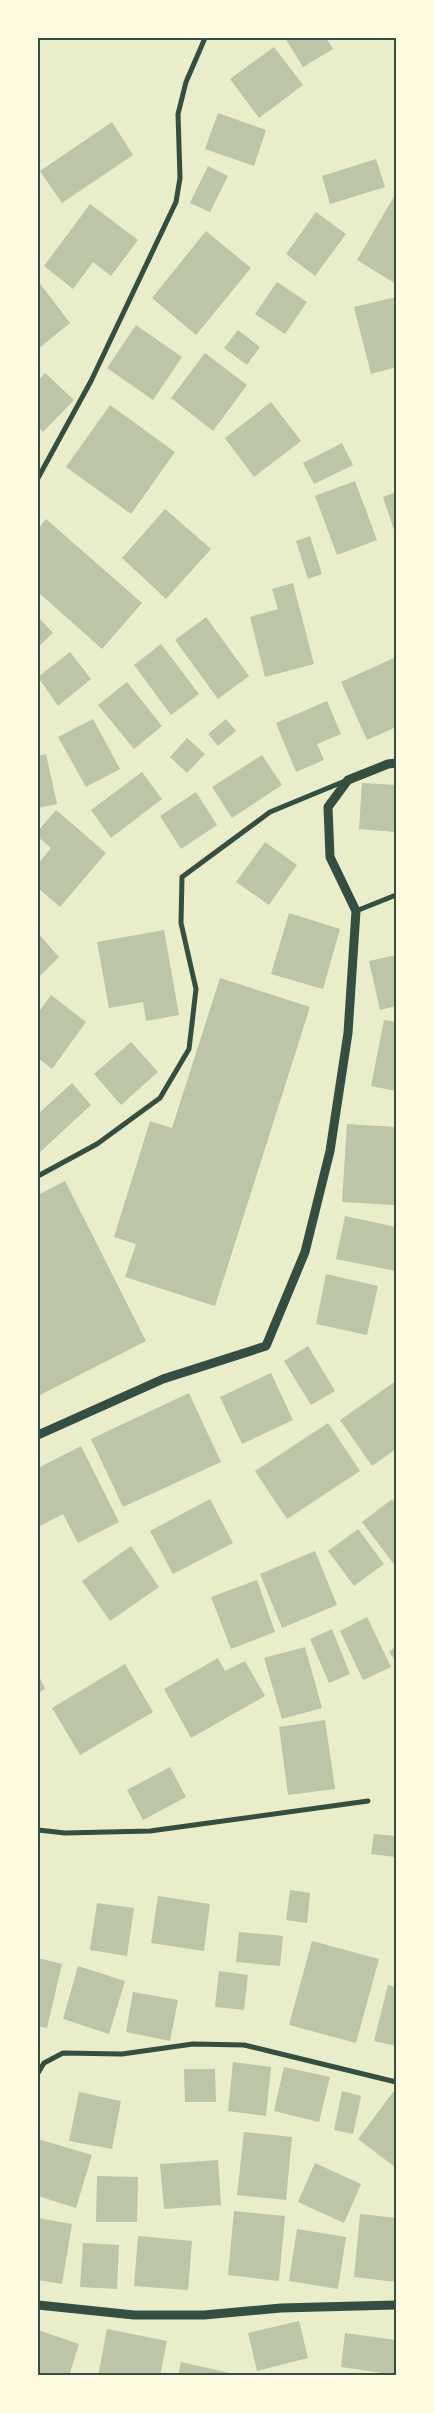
<svg xmlns="http://www.w3.org/2000/svg" width="434" height="2413" font-family="'Noto Sans',sans-serif">
  <style>
    .building { fill: #bcc5a7 }
    .lines { fill: none; stroke-linecap: round; stroke-linejoin: round }
    .minor { stroke: #344e41; stroke-width: 5 }
    .tertiary { stroke: #344e41; stroke-width: 9 }
    .neatline { fill: none; stroke: #344e41; stroke-width: 2 }
  </style>
  <rect width="100%" height="100%" fill="#e9edc9"/>
  <!-- building -->
  <path class="building" d="M285,38H326L333,49L303,67Z
    M274,47L303,85L259,118L230,79Z
    M218,113L266,130L254,166L205,149Z
    M112,122L133,155L62,203L40,171Z
    M376,159L385,187L330,204L322,176Z
    M208,166L228,176L210,212L190,203Z
    M396,193V284L357,260Z
    M90,204L138,240L111,276L93,262L73,289L44,266Z
    M316,212L346,234L315,276L286,254Z
    M206,231L251,268L196,335L152,298Z
    M38,281L70,323L38,349Z
    M277,282L307,302L285,334L255,314Z
    M396,297V367L371,374L354,307Z
    M136,325L182,357L153,400L107,368Z
    M238,330L260,347L247,365L224,348Z
    M205,353L247,385L213,431L171,398Z
    M45,373L74,400L43,432L38,427V381Z
    M271,402L301,441L254,477L225,438Z
    M110,405L175,452L131,514L66,467Z
    M342,443L353,465L314,484L303,463Z
    M355,481L377,540L337,555L315,496Z
    M396,492V536L383,497Z
    M165,509L211,549L166,599L122,558Z
    M46,519L142,603L102,649L38,592V529Z
    M310,536L322,574L308,579L296,541Z
    M293,583L314,664L265,677L250,617L278,609L272,589Z
    M38,617L53,633L38,647Z
    M206,617L249,676L218,699L175,640Z
    M161,644L199,694L171,715L134,665Z
    M70,652L91,679L58,706L38,677Z
    M396,657V727L367,740L341,682Z
    M127,682L162,726L134,749L98,705Z
    M327,701L341,734L317,744L324,760L296,772L276,723Z
    M93,719L120,769L86,787L58,737Z
    M226,719L236,731L218,746L208,734Z
    M187,738L205,754L187,773L170,757Z
    M46,754L57,804L38,808V756Z
    M262,755L282,785L232,818L212,787Z
    M142,772L162,799L111,838L91,810Z
    M362,783L396,785V832L359,829Z
    M196,792L217,825L181,849L160,816Z
    M56,810L106,853L60,907L38,888V864L51,848L38,837V831Z
    M265,842L297,865L269,905L236,882Z
    M289,913L340,929L323,989L271,974Z
    M164,930L179,1015L146,1021L143,1002L109,1008L97,942Z
    M38,933L59,957L38,978Z
    M396,955V1006L380,1010L369,961Z
    M220,978L310,1007L215,1306L125,1277L136,1244L114,1237L150,1121L172,1128Z
    M51,995L86,1022L52,1069L38,1058V1013Z
    M384,1020L396,1022V1091L371,1086Z
    M131,1042L158,1072L121,1105L94,1074Z
    M72,1083L91,1105L38,1154V1114Z
    M347,1124L396,1127L394,1205L342,1202Z
    M65,1181L146,1341L38,1396V1195Z
    M345,1216L396,1227V1271L336,1259Z
    M326,1274L378,1286L367,1335L316,1324Z
    M308,1346L335,1391L311,1405L284,1361Z
    M271,1373L293,1420L242,1444L220,1397Z
    M396,1381V1449L372,1466L340,1420Z
    M189,1393L221,1462L123,1507L91,1439Z
    M328,1423L360,1471L287,1519L255,1471Z
    M81,1446L119,1522L78,1543L63,1514L38,1527V1468Z
    M210,1499L233,1543L173,1574L150,1531Z
    M392,1499L396,1505V1567L362,1522Z
    M358,1529L384,1564L354,1586L328,1551Z
    M131,1546L159,1587L110,1621L82,1581Z
    M315,1551L337,1605L282,1628L260,1574Z
    M257,1580L275,1632L231,1649L211,1597Z
    M367,1617L391,1667L363,1680L340,1631Z
    M332,1629L350,1674L329,1683L310,1639Z
    M396,1646V1662L389,1652Z
    M305,1647L322,1708L282,1719L264,1658Z
    M218,1658L225,1671L245,1661L265,1696L191,1738L164,1689Z
    M125,1664L153,1712L80,1755L52,1708Z
    M38,1674L45,1689L38,1693Z
    M325,1720L335,1789L288,1795L279,1727Z
    M170,1767L186,1797L143,1820L127,1790Z
    M374,1834L396,1836V1857L371,1854Z
    M290,1890L310,1893L307,1923L286,1920Z
    M158,1896L210,1904L204,1951L151,1943Z
    M97,1903L134,1908L127,1956L90,1950Z
    M239,1932L283,1936L280,1966L236,1962Z
    M312,1941L379,1959L356,2043L289,2025Z
    M38,1958L62,1964L47,2028L38,2026Z
    M78,1966L125,1981L109,2034L63,2019Z
    M219,1971L248,1975L244,2010L215,2007Z
    M388,1985L396,1987V2046L374,2041Z
    M133,1992L178,2000L170,2041L126,2032Z
    M233,2062L271,2067L266,2116L228,2111Z
    M284,2067L330,2077L319,2122L274,2111Z
    M184,2069H215L216,2102H185Z
    M342,2091L361,2096L353,2134L334,2130Z
    M79,2092L121,2101L112,2149L69,2141Z
    M393,2092L396,2094V2168L358,2139Z
    M244,2132L292,2137L286,2200L237,2195Z
    M38,2139L92,2155L76,2208L38,2196Z
    M218,2160L221,2205L164,2209L160,2164Z
    M315,2163L361,2184L344,2223L298,2202Z
    M97,2176L138,2177L137,2222H96Z
    M234,2211L285,2216L279,2281L228,2275Z
    M360,2214L396,2218V2282L354,2277Z
    M38,2218L72,2224L62,2284L38,2280Z
    M297,2229L346,2237L338,2289L289,2281Z
    M138,2236L192,2241L188,2290L134,2286Z
    M83,2243L119,2245L117,2289L80,2287Z
    M299,2321L308,2358L257,2371L248,2333Z
    M107,2329L167,2341L160,2376H98Z
    M38,2330L79,2344L69,2376H38Z
    M345,2333L396,2340V2375L341,2367Z
    M181,2362L230,2373V2376H178Z"/>
  <g class="lines">
    <!-- minor -->
    <path class="minor" d="M38,478L91,381L176,202L180,178L178,114L186,82L205,38
      M356,911L396,895
      M38,1176L97,1144L160,1098L189,1049L196,989L181,923L182,877L270,812L345,781
      M38,1830L65,1833L150,1831L368,1801
      M38,2073L44,2063L63,2053L122,2054L193,2044L244,2045L396,2082"/>
    <!-- tertiary -->
    <path class="tertiary" d="M38,1435L163,1379L266,1346L305,1252L330,1151L348,1033L356,911L330,857L328,807L348,780L388,764L396,763
      M38,2305L134,2315H204L281,2308L396,2305"/>
  </g>
  <!-- border -->
  <rect width="434" height="2413" fill="none" stroke="#fefae0" stroke-width="78"/>
  <rect x="39" y="39" width="356" height="2335" class="neatline"/>
</svg>
